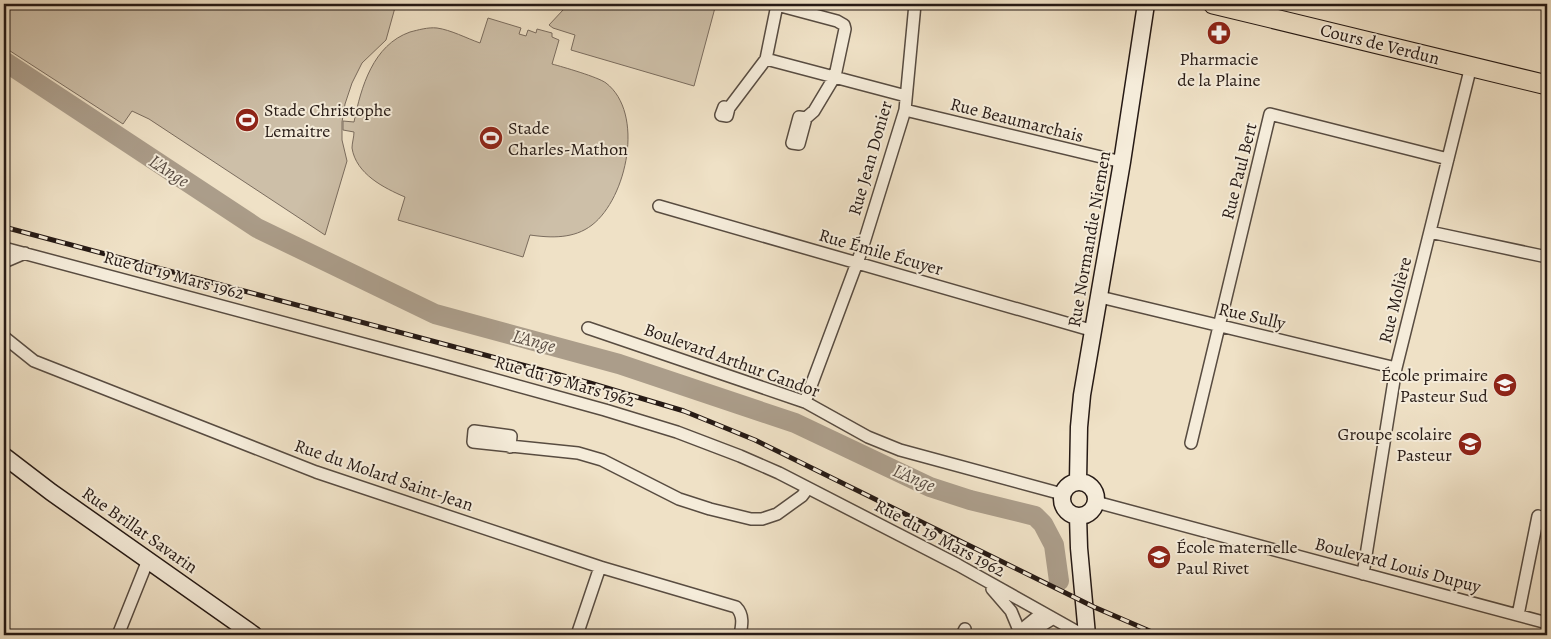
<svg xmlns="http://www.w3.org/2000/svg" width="1551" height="639" font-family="Alegreya,serif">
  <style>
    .green { fill: #cdbfa8; stroke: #7a6c5e }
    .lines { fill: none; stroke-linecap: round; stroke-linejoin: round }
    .river { stroke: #ab9d8a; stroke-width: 20 }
    .minor-casing { stroke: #584c41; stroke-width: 14 }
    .secondary-casing { stroke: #261a15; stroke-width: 19 }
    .primary-casing { stroke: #261a15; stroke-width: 21 }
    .minor { stroke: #f5ecda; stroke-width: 11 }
    .secondary { stroke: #f5ecda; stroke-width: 16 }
    .primary { stroke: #efe1c6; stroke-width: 19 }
    .rail-casing { stroke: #261a15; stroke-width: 5 }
    .rail { stroke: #f5ecda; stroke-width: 3; stroke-dasharray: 9; stroke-linecap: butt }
    .labels { text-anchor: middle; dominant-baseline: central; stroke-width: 4; stroke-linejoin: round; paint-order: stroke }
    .street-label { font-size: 18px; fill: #261a15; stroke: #f5ecda }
    .poi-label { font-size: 18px; fill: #261a15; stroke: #f5ecda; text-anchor: start }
    .water-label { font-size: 19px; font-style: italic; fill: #5b4e44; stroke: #f5ecda }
  </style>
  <rect width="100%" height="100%" fill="#efe1c6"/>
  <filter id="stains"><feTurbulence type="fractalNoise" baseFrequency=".004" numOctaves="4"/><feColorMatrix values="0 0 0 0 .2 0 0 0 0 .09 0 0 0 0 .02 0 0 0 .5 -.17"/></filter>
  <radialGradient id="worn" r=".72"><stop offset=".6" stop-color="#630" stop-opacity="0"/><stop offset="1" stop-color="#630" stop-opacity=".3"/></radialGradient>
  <!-- green -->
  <path class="green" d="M4,4H396L386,40L362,63L352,83L345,104L342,122V140L347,161L325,235L149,119L132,111L123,124L4,47Z
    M565,4H716L694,86L571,50L575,35L553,28L549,25L563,10Z
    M488,18L521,28L519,34L526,36L528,30L536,33L537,29L552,33V37L559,40L552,64C563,67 598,77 606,83C645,113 627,198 592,225C574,239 551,238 530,235L523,257L398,220L405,197C384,188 356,174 352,148C352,143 354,137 354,132L343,130V121L354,122C361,87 373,45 410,32C418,30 428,27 437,28C451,30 466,38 480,43Z"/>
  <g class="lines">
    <!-- river -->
    <path class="river" d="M4,61L257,228L435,314L619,364L795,423L930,487L970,500L1035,516L1043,524L1054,545L1059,581"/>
    <!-- minor casing -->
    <g class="minor-casing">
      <path id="minor" d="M729,108L724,107L721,115L727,116L729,108L766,59
        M905,110L1122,162
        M806,118L799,117L792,143L799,144L806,118L814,111L835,76L845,29L844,25L837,21L777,5L766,59L906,96
        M659,206L1094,331
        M1430,232L1547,257
        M4,248L435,363L605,410L677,432L740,456L779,473L958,565L1083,635
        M4,262L25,253
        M1100,297L1396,368
        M588,328L805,402L868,437L900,450L1062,494
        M4,337L34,361L316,472L600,567L736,607C744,615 742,625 740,635
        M805,402L861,252L905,110L915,4
        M1191,443L1270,114L1448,159
        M510,447L511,436L474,431L473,442L578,453L602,460L679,499L710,509L751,519H762L777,514L802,496L808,488
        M1096,502L1547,623
        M1363,574L1396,368L1471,66
        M992,589L1011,611L1021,635
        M1518,615L1538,516
        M118,635L148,560
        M577,635L600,567
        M962,635L965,629
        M1024,635L1026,626L1042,613
        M1033,635L1039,627L1052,619"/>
    </g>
    <!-- secondary casing -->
    <g class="secondary-casing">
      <path id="secondary" d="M4,456L51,492L254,635
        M1078,481L1079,427L1082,395L1122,162L1146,4
        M1062 499a17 17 0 1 1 34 0a17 17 0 1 1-34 0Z
        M1078,516L1079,548L1087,635"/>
    </g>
    <!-- primary casing -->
    <g class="primary-casing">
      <path id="primary" d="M1213,4L1547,85"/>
    </g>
    <!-- minor -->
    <use href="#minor" class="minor"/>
    <!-- secondary -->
    <use href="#secondary" class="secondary"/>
    <!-- primary -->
    <use href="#primary" class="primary"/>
    <!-- rail casing -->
    <g class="rail-casing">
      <path id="rail" d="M4,227L590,383L684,411L755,440L1094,607L1159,635"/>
    </g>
    <!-- rail -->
    <use href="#rail" class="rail"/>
  </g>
  <!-- icons -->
  <defs>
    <g id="pharmacy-disc" transform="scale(1.25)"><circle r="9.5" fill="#8f2418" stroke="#f5ecda"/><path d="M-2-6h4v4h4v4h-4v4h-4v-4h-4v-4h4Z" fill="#fff"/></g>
    <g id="stadium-disc" transform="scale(1.25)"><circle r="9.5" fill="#8f2418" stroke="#f5ecda"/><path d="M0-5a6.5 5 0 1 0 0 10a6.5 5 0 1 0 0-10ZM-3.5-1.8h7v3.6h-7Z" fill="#fff"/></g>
    <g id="school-disc" transform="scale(1.25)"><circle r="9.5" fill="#8f2418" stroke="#f5ecda"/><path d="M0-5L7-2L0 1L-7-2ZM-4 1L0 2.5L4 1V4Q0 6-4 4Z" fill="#fff"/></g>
  </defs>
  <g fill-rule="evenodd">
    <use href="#pharmacy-disc" x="1219" y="33"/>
    <use href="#stadium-disc" x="247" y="120"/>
    <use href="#stadium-disc" x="491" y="138"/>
    <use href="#school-disc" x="1505" y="385"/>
    <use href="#school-disc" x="1470" y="444"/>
    <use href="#school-disc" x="1159" y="557"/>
  </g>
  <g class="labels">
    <!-- street labels -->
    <g class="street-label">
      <text transform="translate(1380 44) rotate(14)">Cours de Verdun</text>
      <text transform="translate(1017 120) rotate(14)">Rue Beaumarchais</text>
      <text transform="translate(870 158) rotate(-74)">Rue Jean Donier</text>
      <text transform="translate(1239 171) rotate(-76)">Rue Paul Bert</text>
      <text transform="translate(1089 239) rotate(-80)">Rue Normandie Niemen</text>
      <text transform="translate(881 252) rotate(16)">Rue Émile Écuyer</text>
      <text transform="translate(174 275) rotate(15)">Rue du 19 Mars 1962</text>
      <text transform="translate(1395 300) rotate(-76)">Rue Molière</text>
      <text transform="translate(1252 316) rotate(13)">Rue Sully</text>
      <text transform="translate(732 360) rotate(20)">Boulevard Arthur Candor</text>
      <text transform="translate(565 381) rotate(16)">Rue du 19 Mars 1962</text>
      <text transform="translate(384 475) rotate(19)">Rue du Molard Saint-Jean</text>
      <text transform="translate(140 530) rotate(35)">Rue Brillat Savarin</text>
      <text transform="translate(940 538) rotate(28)">Rue du 19 Mars 1962</text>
      <text transform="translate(1398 565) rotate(15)">Boulevard Louis Dupuy</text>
    </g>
    <!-- poi labels -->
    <g class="poi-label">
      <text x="1219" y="59" text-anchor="middle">Pharmacie<tspan x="1219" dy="21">de la Plaine</tspan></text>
      <text x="264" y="110">Stade Christophe<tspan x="264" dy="21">Lemaitre</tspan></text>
      <text x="508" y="128">Stade<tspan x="508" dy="21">Charles-Mathon</tspan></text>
      <text x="1488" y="375" text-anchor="end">École primaire<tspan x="1488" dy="21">Pasteur Sud</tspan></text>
      <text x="1452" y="434" text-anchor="end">Groupe scolaire<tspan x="1452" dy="21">Pasteur</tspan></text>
      <text x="1176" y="547">École maternelle<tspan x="1176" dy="21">Paul Rivet</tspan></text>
    </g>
    <!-- water labels -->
    <g class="water-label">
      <text transform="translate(169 171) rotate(33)">L'Ange</text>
      <text transform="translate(534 341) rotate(15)">L'Ange</text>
      <text transform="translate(914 478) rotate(23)">L'Ange</text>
    </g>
  </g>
  <!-- margin -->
  <rect width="1551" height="639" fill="none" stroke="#efe1c6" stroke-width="20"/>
  <rect x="5" y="5" width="1541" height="629" fill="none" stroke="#261a15" stroke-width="2.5"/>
  <rect x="10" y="10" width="1531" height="619" fill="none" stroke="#261a15"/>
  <rect width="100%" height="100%" filter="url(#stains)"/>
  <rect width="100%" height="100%" fill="url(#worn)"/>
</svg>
